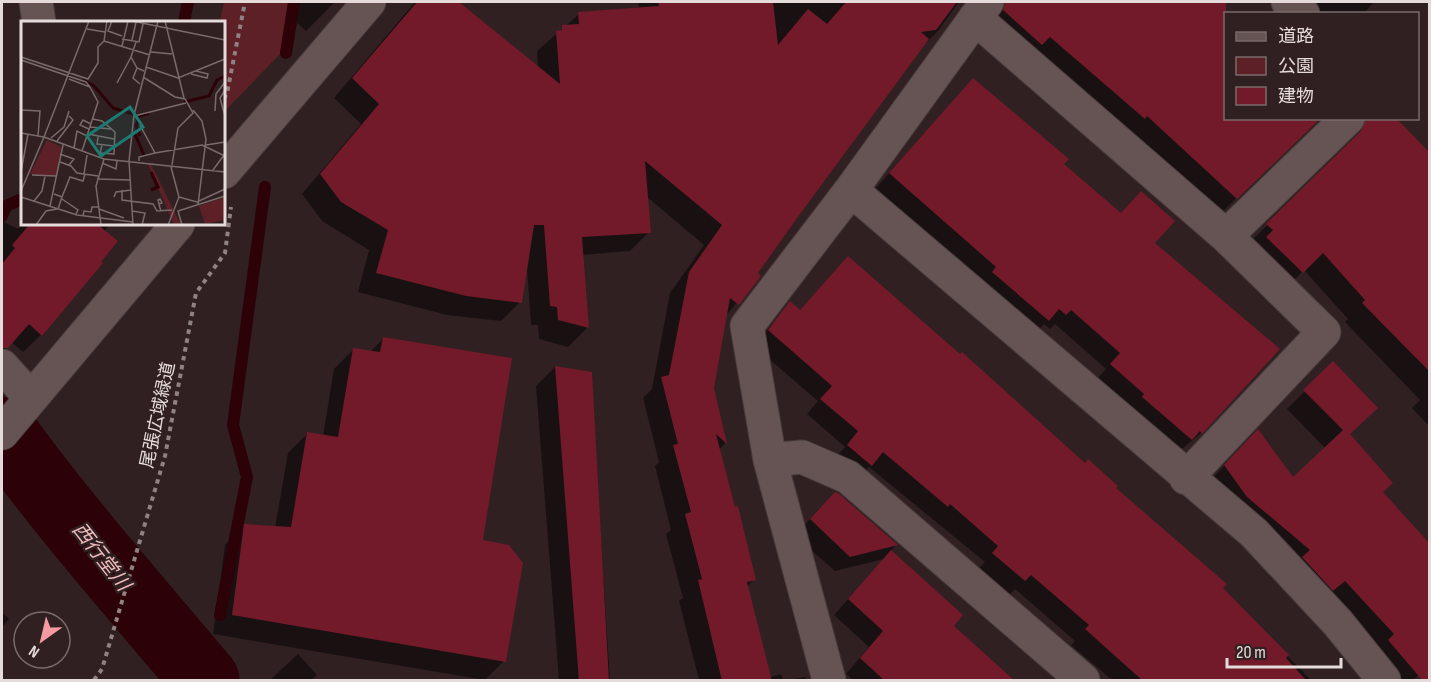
<svg xmlns="http://www.w3.org/2000/svg" width="1431" height="682" font-family="'Sofia Sans Condensed','Noto Sans JP',sans-serif">
  <style>
    .green { fill: #5d2027 }
    .shadow { fill: #0007 }
    .lines { fill: none; stroke-linecap: round; stroke-linejoin: round }
    .stream { stroke: #2c0108; stroke-width: 12 }
    .river { stroke: #2c0108; stroke-width: 69 }
    .building { fill: #721a29 }
    .minor-casing { stroke: #493b3c; stroke-width: 35 }
    .tertiary-casing { stroke: #493b3c; stroke-width: 35 }
    .path { stroke: #8f8282; stroke-width: 4; stroke-dasharray: 4.5 4.5; stroke-linecap: butt }
    .minor { stroke: #665455; stroke-width: 33 }
    .tertiary { stroke: #665455; stroke-width: 33 }
    .labels { text-anchor: middle; dominant-baseline: central; stroke-width: 5; stroke-linejoin: round; paint-order: stroke }
    .street-label { font-size: 18px; fill: #e6dbdb; stroke: #302021 }
    .water-label { font-size: 20px; font-style: italic; fill: #f0bcbe; stroke: #302021 }
    .inset-river { fill: none; stroke: #2c0108; stroke-width: 3 }
    .inset-road { fill: none; stroke: #796b6b; stroke-width: 1.5 }
    .view { fill: #1a7b73; fill-opacity: 0.15; stroke: #1a7b73; stroke-width: 3 }
    .inset-edge { fill: none; stroke: #e6dbdb; stroke-width: 3 }
  </style>
  <rect width="100%" height="100%" fill="#302021"/>
  <!-- green -->
  <path class="green" d="M224,2H290L281,53L224,112V22H220Z"/>
  <!-- shadow -->
  <path class="shadow" d="M290,2H335L306,31L288,15Z
    M415,2H456L538,68L537,51L579,14L639,9L638,2H959L938,31L921,48L756,273L759,276L725,317L712,388L725,443L719,450L754,579L747,587L770,677L781,674L783,680H699L679,601L683,598L666,534L671,530L655,466L659,462L643,398L652,389L670,293L704,245L647,197L649,232L630,251L582,255L587,328L568,347L539,339L538,325H531L527,268L520,302L501,321L447,315L358,292L369,250L322,221L302,194L361,124L334,98Z
    M988,2H1204L1226,20V118H1319L1217,217L1022,63Z
    M1299,2H1374L1363,14H1313Z
    M973,80L1062,164L1278,349L1201,433L1176,454L1096,380L1106,369L1055,324L1050,329L1044,324L1033,335L983,283L875,189Z
    M1357,137L1430,255V427L1412,408L1420,400L1345,322L1348,319L1304,270L1284,290L1249,243Z
    M2,221L18,229L23,224H109L41,335L23,352L11,342L2,352Z
    M848,258L1114,488L1221,588L1311,680H1112L1071,645L1075,641L1015,589L1009,595L979,568L985,562L869,467L856,480L833,460L845,447L807,414L818,401L754,346L790,303L799,311Z
    M384,338L481,542L504,661L485,680L213,634L225,545L244,525L275,528L288,453L307,434L323,436L334,369L354,349L370,352Z
    M555,367L590,373L610,680H559L536,386Z
    M1305,391L1348,435L1382,493L1430,665L1413,680H1390L1207,484L1240,449L1292,479L1326,449L1287,409Z
    M819,509L896,545L890,552L961,616L951,627L1001,680H853L846,674L869,647L834,615L884,559L835,571L795,536Z
    M2,612L9,619L2,627Z
    M298,654L317,675L311,680H270Z
    M805,677L806,680H788Z"/>
  <g class="lines">
    <!-- stream -->
    <path class="stream" d="M184,22L188,2
      M286,53L294,2
      M2,216L6,206L22,199
      M220,615L247,477L233,425L265,187"/>
    <!-- river -->
    <path class="river" d="M2,431C65,518 136,598 205,680"/>
  </g>
  <!-- building -->
  <path class="building" d="M417,2H459L560,84L556,31L562,30V25L579,24L578,12L659,6L658,2H773L778,45L808,9L827,24L846,2H957L936,30L921,32L929,39L800,214L758,273L761,276L739,305L730,298L714,388L727,444L716,434L735,507L738,506L756,580L747,582L772,681H722L698,580L702,579L685,514L691,512L673,445L678,444L661,377L669,375L689,272L722,225L645,161L651,233L582,237L589,328L558,320L557,307L550,306L544,225H534L522,303L466,296L376,273L388,230L341,202L320,174L379,104L352,78Z
    M1005,2H1226V118H1321L1237,199L1147,116L1145,119L1050,37L1042,45L1003,10Z
    M973,78L1069,159L1064,164L1121,213L1141,191L1175,221L1155,243L1280,349L1202,434L1200,431L1192,440L1142,397L1144,394L1110,364L1120,353L1071,310L1066,315L1059,309L1049,321L992,272L996,267L889,173Z
    M1366,118H1396L1430,153V372L1362,303L1365,300L1323,253L1303,273L1266,237L1273,230L1266,224L1361,131Z
    M30,224H97L118,241L101,262L103,263L42,336L29,324L8,348H2V264L15,248L12,245Z
    M848,256L960,354L962,352L1085,463L1088,459L1118,486L1116,488L1227,584L1223,588L1289,655L1286,658L1307,681H1143L1085,629L1089,625L1031,575L1025,581L992,553L998,546L950,504L948,507L883,452L872,466L847,445L858,431L820,399L832,386L768,330L790,301L800,310Z
    M383,337L512,358L483,540L509,545L523,563L506,662L232,615L244,524L291,527L307,432L338,437L353,348L380,352Z
    M1333,361L1378,408L1350,434L1393,483L1383,492L1430,544V681H1423L1388,640L1394,634L1345,581L1333,591L1302,557L1310,550L1247,497L1224,465L1258,429L1293,477L1343,430L1303,390Z
    M555,366L592,372L609,681H579Z
    M835,492L838,493L898,545L850,557L810,519Z
    M891,550L963,615L954,626L1015,681H885L860,658L883,631L848,599Z"/>
  <g class="lines">
    <!-- minor casing -->
    <g class="minor-casing">
      <path id="minor" d="M36,2L39,22
        M1288,2L1303,14
        M975,18L1226,236L1324,332L1186,478
        M851,190L1254,533L1338,623L1384,680
        M1226,236L1348,118
        M2,366L31,398
        M770,460L802,457L848,477L1083,680
        M829,680L770,460L747,326L851,190L987,2"/>
    </g>
    <!-- tertiary casing -->
    <g class="tertiary-casing">
      <path id="tertiary" d="M224,172L369,2
        M2,433L178,224"/>
    </g>
    <!-- path -->
    <path class="path" d="M224,99L227,93L245,2
      M94,680L102,669L165,456L196,293L225,253L231,207"/>
    <!-- minor -->
    <use href="#minor" class="minor"/>
    <!-- tertiary -->
    <use href="#tertiary" class="tertiary"/>
  </g>
  <g class="labels">
    <!-- street labels -->
    <g class="street-label">
      <text transform="translate(158 415) rotate(-78)">尾張広域緑道</text>
    </g>
    <!-- water labels -->
    <g class="water-label">
      <text transform="translate(101 557) rotate(52)">西行堂川</text>
    </g>
  </g>
  <!-- overview -->
  <g transform="translate(21 21)">
    <rect width="204" height="204" fill="#302021"/>
    <path d="M26,119L40,126L35,155L9,153ZM127,143H130L160,204H153ZM204,176V199L184,203L178,185Z" fill="#5d2027"/>
    <path class="inset-river" d="M62,59L73,65L92,87L118,95L128,92M163,81L188,75L196,59L204,55M118,97L115,105L119,115M113,111L123,134M130,151L137,166L130,169"/>
    <path class="inset-road" d="M68,0L23,116L83,138L204,151M91,0L87,10L101,15M111,0L204,19M144,0L163,77M66,8L84,11M101,18L118,21L122,3M111,19L115,1M83,20L129,34M115,21L110,36L116,47L123,50M101,25L107,0M130,31L151,33M0,36L67,58L77,42V26L83,20L86,0M0,39L65,61L69,66M125,46L157,57L204,38M116,47L112,57L119,63M170,53L186,57L187,53L175,50M122,56L154,76L164,78L172,92L157,107L151,144M48,58L69,66L77,81L61,130M96,62L110,36M204,69L199,77L204,95M0,89L19,90L17,115M172,89L181,100L185,118L177,184M194,90L195,73L204,61M113,95L165,82M72,98L81,100L94,111L93,133L79,132L81,124M119,104L134,132M69,106L90,108M68,108L59,104L62,99L70,103M0,112L23,116L0,170M67,113L93,118M77,116L76,123L93,125M30,117L43,106L48,90M36,120L52,99L48,95M185,124L204,121M53,127L56,110L66,115M39,133L53,138L48,144M118,140V136L134,132L181,124L204,135M39,141L50,145L56,152L77,155M81,142L95,148L96,139M192,149L203,134M0,151L7,113M63,153L66,134M11,154L35,155M76,158L109,159M101,169V179L132,183L136,190L151,189M33,173L41,176L37,188M0,176L56,194L112,201M41,176L49,156L62,160L64,153M93,176L95,171L110,169M158,176L176,181L204,168M41,178L57,189L55,193M13,180L21,170L24,155M138,183L141,182L139,178L137,179L139,187L140,190M29,185L42,124M78,188L103,197M111,190L124,192L121,204M62,195L63,190L70,191L71,186H77M15,204L25,190L36,188M80,204L75,165L83,138M112,204L108,140L113,94L137,0M147,204L158,176L150,146M161,204L157,190L204,175"/>
    <path class="view" d="M109,86L122,106L80,135L66,115Z"/>
    <rect width="204" height="204" class="inset-edge"/>
  </g>
  <!-- border -->
  <rect width="1431" height="682" fill="none" stroke="#e6dbdb" stroke-width="6"/>
  <!-- legend -->
  <rect x="1224" y="12" width="195" height="108" fill="#302021" stroke="#796b6b" stroke-width="1.5"/>
  <rect x="1236" y="32" width="30" height="9" fill="#665455" stroke="#796b6b" stroke-width="1.5"/>
  <text x="1278" y="42" font-size="18" fill="#e6dbdb">道路</text>
  <rect x="1236" y="57" width="30" height="18" fill="#5d2027" stroke="#796b6b" stroke-width="1.5"/>
  <text x="1278" y="72" font-size="18" fill="#e6dbdb">公園</text>
  <rect x="1236" y="87" width="30" height="18" fill="#721a29" stroke="#796b6b" stroke-width="1.5"/>
  <text x="1278" y="102" font-size="18" fill="#e6dbdb">建物</text>
  <!-- north arrow -->
  <g transform="translate(42 640) rotate(214)"><circle r="28" fill="#302021" stroke="#796b6b" stroke-width="1.5"/>
  <path d="M0-4.5L10 22L0 15L-10 22Z" fill="#f49aa0"/>
  <text y="-9" font-size="16" font-weight="bold" text-anchor="middle" fill="#e6dbdb">N</text>
  </g>
  <!-- scale -->
  <path d="M1227 658v9h114v-9" fill="none" stroke="#e6dbdb" stroke-width="3"/>
  <text x="1236" y="658" font-size="18" fill="#e6dbdb" stroke="#302021" stroke-width="4.5" paint-order="stroke">20 m</text>
</svg>
